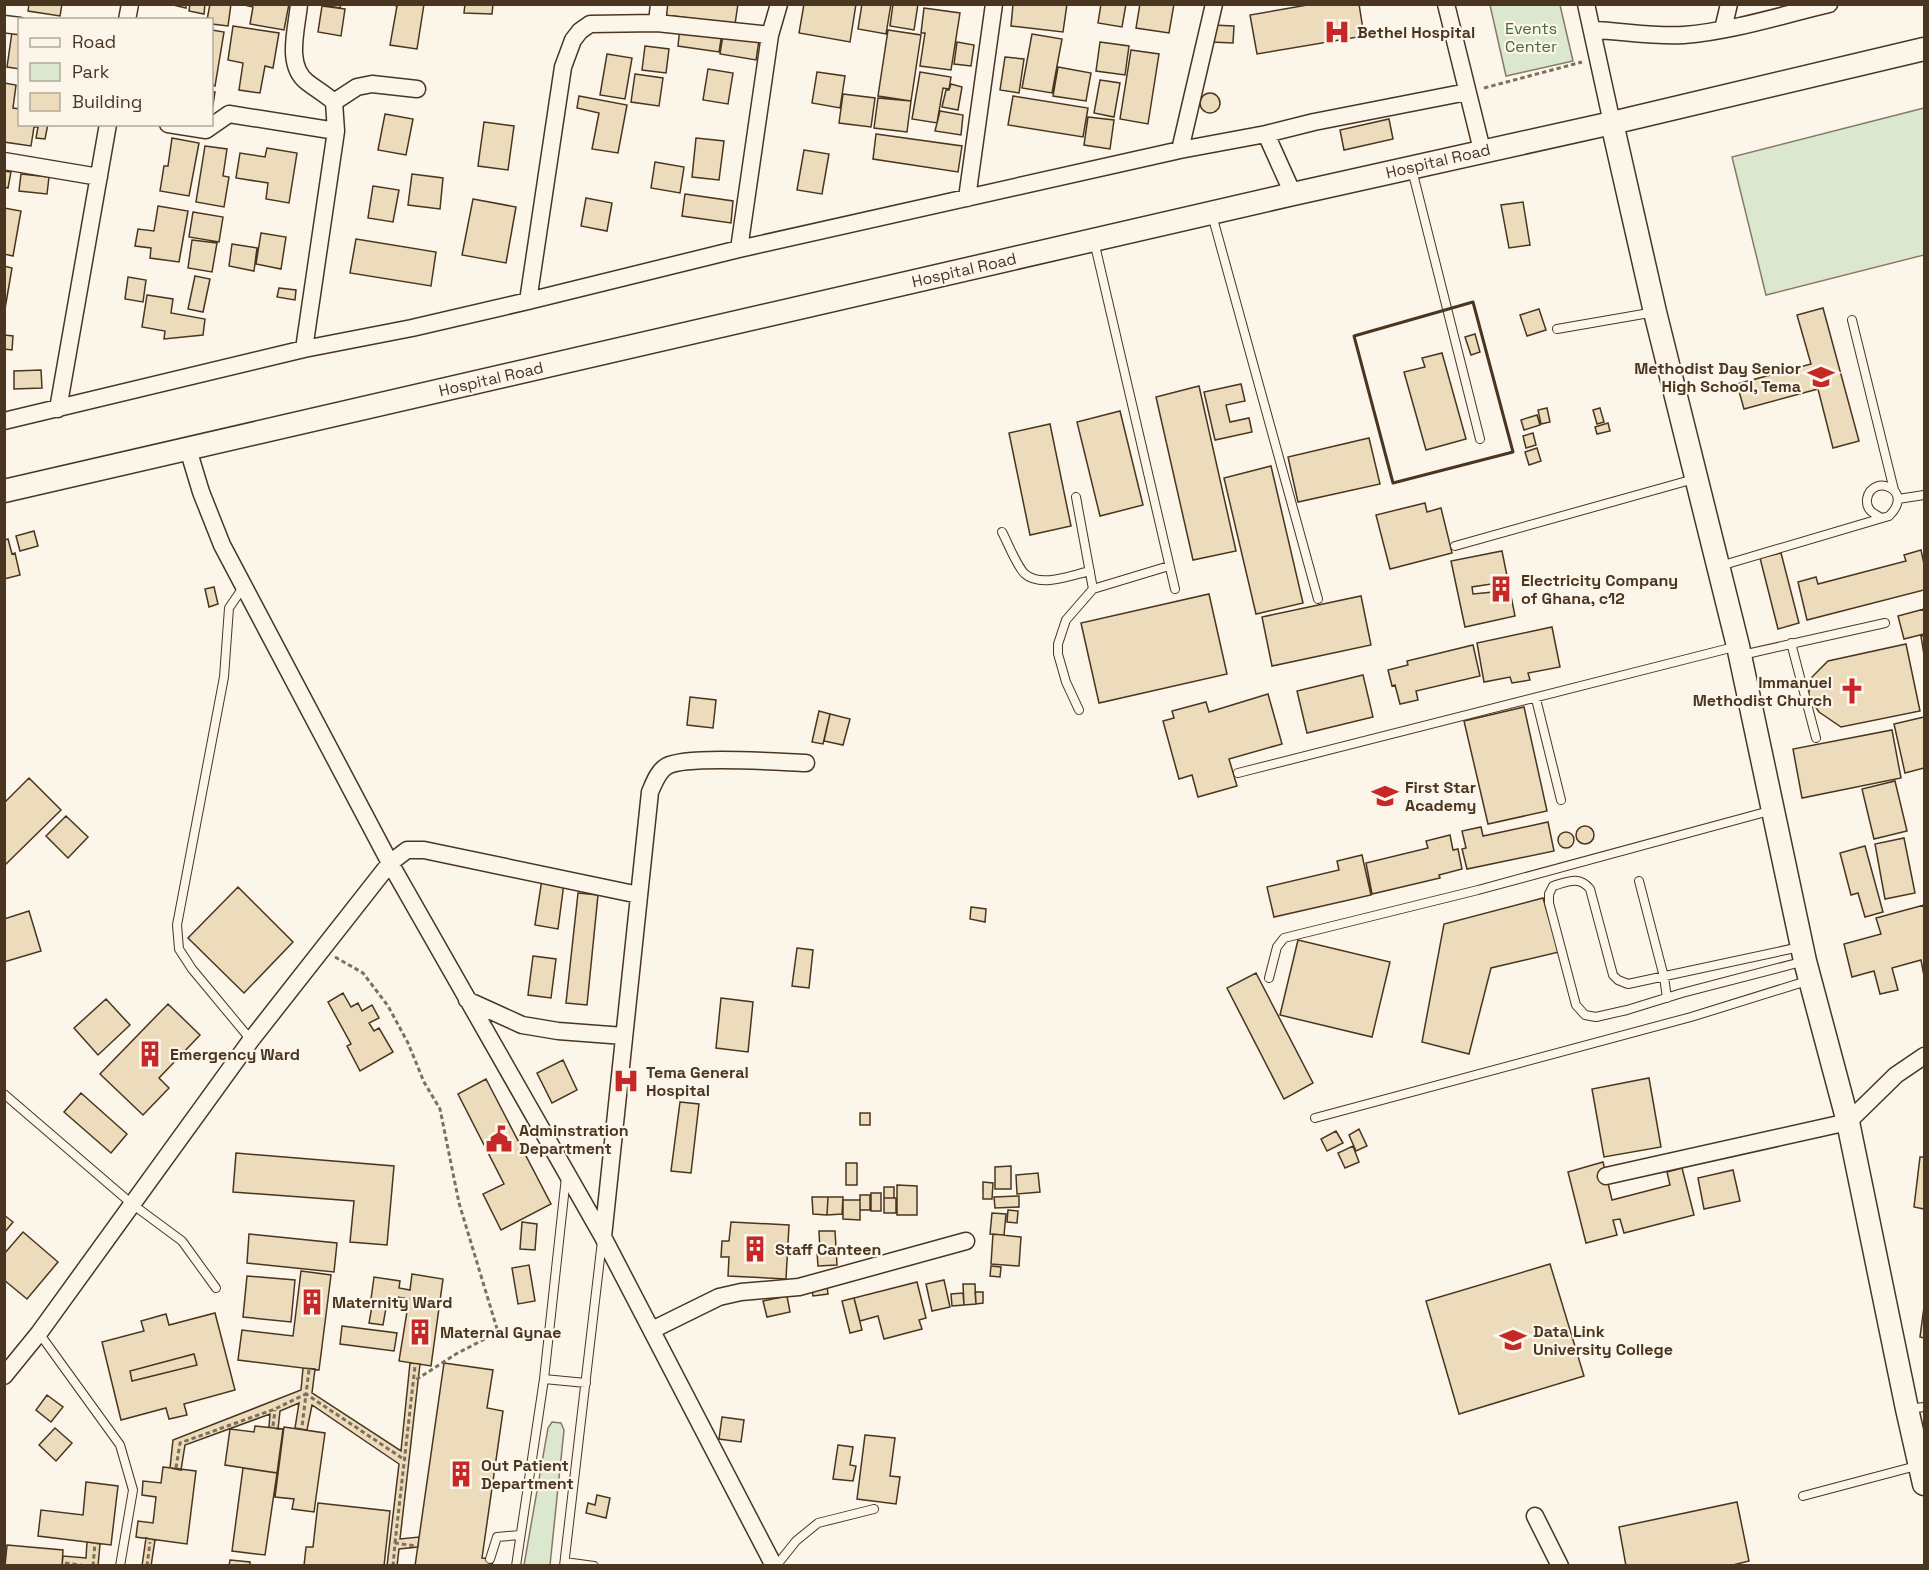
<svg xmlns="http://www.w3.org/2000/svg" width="1929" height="1570" font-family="'Space Grotesk',sans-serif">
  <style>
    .green { fill: #dce7d0; stroke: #887966; stroke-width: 1.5 }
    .building { fill: #ecdcbc; stroke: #4a3520; stroke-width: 1.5; fill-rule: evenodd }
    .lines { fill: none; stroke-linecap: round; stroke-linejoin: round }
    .lane-casing { stroke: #4a3520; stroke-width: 10 }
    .street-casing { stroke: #4a3520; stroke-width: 19 }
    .secondary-casing { stroke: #4a3520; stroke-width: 25 }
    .path { stroke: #7f6f5c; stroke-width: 3; stroke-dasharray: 4.5 3; stroke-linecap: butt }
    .lane { stroke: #fbf6e9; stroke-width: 8 }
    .street { stroke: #fbf6e9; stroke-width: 16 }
    .secondary { stroke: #fbf6e9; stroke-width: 22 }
    .wall { stroke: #4a3520; stroke-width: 3 }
    .labels { text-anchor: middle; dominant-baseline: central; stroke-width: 4.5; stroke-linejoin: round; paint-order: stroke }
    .park-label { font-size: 16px; fill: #436837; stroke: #fbf6e9 }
    .poi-label { font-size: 16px; font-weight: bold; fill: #4a3520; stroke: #fbf6e9; text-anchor: start }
    .street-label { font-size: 16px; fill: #4a3520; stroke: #fbf6e9 }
  </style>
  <rect width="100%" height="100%" fill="#fbf6e9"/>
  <!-- green -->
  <path class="green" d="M1490,5H1560L1573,61L1506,76Z
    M1924,108V255L1766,295L1732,157Z
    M552,1422L561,1423L564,1430L550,1565H524L548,1428Z"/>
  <!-- building -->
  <path class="building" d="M29,4H62L60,16L28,11Z
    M169,4H186V8Z
    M190,4H205L204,14L189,11Z
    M210,4H231L228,26L212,24V20H207Z
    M240,4H289L284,30L250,24L253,7Z
    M317,4H341L340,8Z
    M390,4H424L417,49L390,45L397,6Z
    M465,4H493L492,14L464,13Z
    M666,4H738L735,24L665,15Z
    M804,4H856L850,42L799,33Z
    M862,4H891L886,34L858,29Z
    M893,4H918L914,30L890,26Z
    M1013,4H1067L1063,32L1011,26Z
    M1101,4H1126L1122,27L1098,23Z
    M1140,4H1174L1169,33L1136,28Z
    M1313,4H1359L1364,36L1257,54L1250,15Z
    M322,6L345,9L341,36L318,32Z
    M924,8L960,13L951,70L920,66L925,33H921Z
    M1212,25L1234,26L1233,43L1211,42Z
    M233,26L279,33L273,68L265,66L260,93L239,90L243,63L228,60Z
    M680,27L722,33L719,52L678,46Z
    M212,30L224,32L215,86L212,85Z
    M888,30L921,35L911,101L878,96Z
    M12,32L20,33V69L7,67Z
    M1032,34L1062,39L1052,93L1022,88Z
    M723,35L759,40L756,60L720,54Z
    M957,42L974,45L971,66L954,64Z
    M1100,42L1129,46L1125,75L1096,71Z
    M645,46L669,49L666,73L642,70Z
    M1131,50L1159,54L1148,124L1120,119Z
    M607,54L632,58L625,99L600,95Z
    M1005,57L1024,59L1019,93L1000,90Z
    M1058,67L1091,73L1086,101L1053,96Z
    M708,69L733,73L728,104L703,100Z
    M817,72L845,76L840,108L812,103Z
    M920,72L951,77L949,89L943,88L937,123L912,119Z
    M635,74L663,78L659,106L631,102Z
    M1100,80L1120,83L1114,117L1094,113Z
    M4,83L16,85L13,108L20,109V124H48L45,139L36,138L38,127H34L31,146L4,142Z
    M951,84L962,87L958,110L942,107L946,90H949Z
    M212,92H215L212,111Z
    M1200 103a10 10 0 1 1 20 0a10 10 0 1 1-20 0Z
    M843,94L875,98L871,127L839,123Z
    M579,96L627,105L618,153L592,149L599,113L577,108Z
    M1013,96L1088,108L1083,137L1008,125Z
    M878,98L911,101L907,132L874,128Z
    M940,111L963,115L961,135L935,131Z
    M385,114L413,119L406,155L378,150Z
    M1088,117L1114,120L1110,149L1084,145Z
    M1389,119L1393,139L1344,150L1340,130Z
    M484,122L514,126L508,170L478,166Z
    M876,134L962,146L958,172L873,159Z
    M172,138L199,143L189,196L160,191L164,166H168Z
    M696,138L724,141L719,180L692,177Z
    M205,146L227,149L223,176L229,177L224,207L196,202Z
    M267,148L297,153L289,203L266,199L268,183L236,178L240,153L265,157Z
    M804,150L829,154L822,194L797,190Z
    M655,162L684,167L680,193L651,188Z
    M4,171L11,172L8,188L4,187Z
    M21,174L49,177L47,194L19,191Z
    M412,174L443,178L440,209L408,205Z
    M373,186L399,190L393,222L368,218Z
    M685,194L733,201L731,223L682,216Z
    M586,198L612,203L607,231L581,226Z
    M473,199L516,207L506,263L462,255Z
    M1523,202L1530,245L1509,248L1501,205Z
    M158,206L188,211L179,262L150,258L151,248L135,246L138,229L154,231Z
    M4,208L21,211L13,256L4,254Z
    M193,212L223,217L219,242L189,237Z
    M261,233L286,237L281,269L256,264Z
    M356,239L436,252L431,286L350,273Z
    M192,240L217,243L212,272L188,268Z
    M232,244L257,248L254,271L229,266Z
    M4,266L12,268L5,309H4Z
    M195,276L210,279L203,312L188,309Z
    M128,277L146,280L143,302L125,299Z
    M279,288L296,290L295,300L277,297Z
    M147,295L173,299L171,313L205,319L203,335L164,339L165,331L142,327Z
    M1823,308L1859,441L1833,448L1818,389L1744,409L1737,384L1811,364L1797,315Z
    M1539,309L1546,330L1527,336L1520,315Z
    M1475,334L1480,352L1471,355L1465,337Z
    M4,335L13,336L12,350L4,349Z
    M1442,353L1466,439L1426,450L1404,372L1425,367L1422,358Z
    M41,370L42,388L14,389V371Z
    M1241,384L1245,401L1226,405L1230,422L1249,418L1252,432L1215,440L1204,392Z
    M1199,386L1236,551L1193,560L1156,397Z
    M1547,408L1550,422L1541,424L1538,410Z
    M1600,408L1604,422L1597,424L1593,410Z
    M1120,411L1143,505L1100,516L1077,422Z
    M1537,415L1540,425L1524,430L1521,420Z
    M1608,423L1610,431L1597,434L1595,427Z
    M1050,424L1071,526L1030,535L1009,433Z
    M1533,433L1536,445L1526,448L1523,436Z
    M1369,438L1380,484L1298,502L1288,457Z
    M1537,448L1541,461L1529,465L1525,452Z
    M1271,466L1303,603L1256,614L1224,478Z
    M1425,503L1427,512L1441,508L1452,553L1390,569L1376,515Z
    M34,531L38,546L20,551L16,536Z
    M8,539L12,554L15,553L20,575L4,579V540Z
    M1921,550L1924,564V590L1807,620L1798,582L1816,577L1818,584L1906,561L1904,555Z
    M1502,551L1515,616L1465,627L1451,561ZM1491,584L1493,592L1473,594L1472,587Z
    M1781,553L1799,623L1778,629L1760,558Z
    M214,587L218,604L209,607L205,589Z
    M1209,594L1227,674L1099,703L1081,623Z
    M1361,596L1371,645L1272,666L1262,617Z
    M1924,609V634L1904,639L1898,616Z
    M1552,627L1560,667L1528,673L1530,680L1512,683L1510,677L1484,682L1477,643Z
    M1921,636H1924V655Z
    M1906,644L1920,711L1841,727L1819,712L1808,696L1812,677L1828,661Z
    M1473,645L1480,676L1416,691L1418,700L1400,704L1395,685L1392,686L1388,670L1408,665L1407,661Z
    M1363,675L1373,717L1307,733L1297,691Z
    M1268,694L1282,744L1229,759L1237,786L1198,797L1192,775L1179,779L1163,721L1174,718L1172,711L1206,702L1209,712Z
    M690,697L716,700L713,728L687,725Z
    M1524,707L1547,811L1488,824L1464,721Z
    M819,711L830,714L823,744L812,742Z
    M830,714L850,719L843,745L824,741Z
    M1924,717V768L1905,773L1894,724Z
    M1892,730L1901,778L1802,798L1793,749Z
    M29,778L61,810L4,866V803Z
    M1895,781L1907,831L1874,839L1862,789Z
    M66,816L88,837L68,858L46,836Z
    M1548,822L1554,851L1467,869L1462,849L1466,848L1462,831L1481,827L1483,836Z
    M1576 835a9 9 0 1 1 18 0a9 9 0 1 1-18 0Z
    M1558 840a8 8 0 1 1 16 0a8 8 0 1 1-16 0Z
    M1450,835L1453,850L1458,849L1462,869L1439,875L1440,878L1372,894L1366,863L1428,848L1426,841Z
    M1904,838L1915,893L1885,899L1875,844Z
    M1865,846L1883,912L1865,917L1858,893L1851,895L1840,853Z
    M1362,855L1371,895L1274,917L1267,887L1339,870L1337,861Z
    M542,879L564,883L558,929L535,925Z
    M238,887L293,942L244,993L188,938Z
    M578,893L598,895L587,1005L566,1003Z
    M1543,898L1559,952L1491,968L1469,1054L1422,1042L1444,924Z
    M1924,905V976L1921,960L1892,968L1898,990L1880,994L1874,971L1852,977L1844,944L1881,934L1876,918Z
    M971,907L986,909L985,922L970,919Z
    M29,911L41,951L4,962V919Z
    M1298,940L1390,962L1372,1037L1280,1015Z
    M797,948L813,950L809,988L792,986Z
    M533,956L556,959L551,998L528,995Z
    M1256,973L1313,1083L1284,1099L1227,988Z
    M343,993L351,1007L358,1003L362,1011L372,1005L379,1018L369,1023L374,1031L379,1028L393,1052L360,1071L347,1046L351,1044L328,1002Z
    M721,998L753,1002L748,1052L716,1048Z
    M106,999L130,1025L98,1055L74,1028Z
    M168,1004L200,1035L159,1078L169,1088L143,1115L100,1074Z
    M563,1060L577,1090L552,1103L537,1073Z
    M1649,1078L1661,1147L1604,1157L1592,1089Z
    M486,1079L551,1204L501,1230L483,1194L504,1184L458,1094Z
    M81,1093L127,1134L111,1153L64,1112Z
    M680,1102L699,1104L691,1173L671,1171Z
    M860,1113H870V1125H860Z
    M1359,1129L1367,1146L1356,1151L1349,1135Z
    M1336,1131L1343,1143L1327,1151L1321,1139Z
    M1353,1146L1359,1162L1345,1168L1338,1153Z
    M236,1153L394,1166L387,1245L350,1242L354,1201L233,1192Z
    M1920,1157H1924V1209L1914,1207Z
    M1603,1162L1612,1200L1670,1185L1667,1172L1682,1168L1694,1215L1624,1233L1620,1219L1613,1220L1617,1235L1586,1243L1568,1172Z
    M846,1163H857V1185H846Z
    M1011,1166V1189H995V1167Z
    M1733,1170L1740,1201L1704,1209L1698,1178Z
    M1038,1173L1040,1192L1017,1194L1016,1175Z
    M983,1182L993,1183L992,1199H983Z
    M897,1185L917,1186V1215H897Z
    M884,1187H894V1198H884Z
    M871,1193H881V1211H871Z
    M860,1195H870V1210H860Z
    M1019,1196V1207L995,1208L994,1197Z
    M812,1197H828L827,1215L813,1214Z
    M828,1197H843L842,1214L827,1215Z
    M884,1198H896V1213H884Z
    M843,1200H860V1220L843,1219Z
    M1008,1210L1018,1211L1017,1223L1007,1222Z
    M992,1213L1006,1214L1004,1235L990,1234Z
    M4,1215L13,1222L4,1233Z
    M522,1222L537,1224L535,1250L520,1249Z
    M731,1222L789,1225L786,1279L728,1276L729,1257H721L722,1241H729Z
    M819,1231H835L837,1265L818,1266L817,1252H820Z
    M23,1232L58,1262L27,1299L4,1280V1254Z
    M249,1234L337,1243L334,1272L247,1263Z
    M993,1234L1021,1237L1019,1266L991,1264Z
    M1550,1264L1584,1376L1459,1414L1426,1301Z
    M529,1265L535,1301L518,1304L512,1268Z
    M991,1266L1001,1267L1000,1277L990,1276Z
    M301,1271L331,1275L319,1370L238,1360L242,1330L293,1336Z
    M412,1274L443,1279L431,1366L399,1361L409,1299L398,1297L397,1303L371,1299L374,1277L400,1281L399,1288L410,1290Z
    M247,1276L295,1280L291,1322L243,1317Z
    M944,1280L950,1307L932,1311L926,1284Z
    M917,1282L926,1318L919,1320L922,1329L884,1339L878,1316L860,1321L854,1298Z
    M963,1284H975L976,1304L964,1305Z
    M827,1286L828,1294L813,1296L812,1289Z
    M975,1292H983V1303L976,1304Z
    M963,1293L964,1305L952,1306L951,1294Z
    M787,1296L790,1312L767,1317L763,1301Z
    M854,1298L862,1330L850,1333L842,1301Z
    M372,1306L386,1308L383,1325L369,1323Z
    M1924,1307V1338L1920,1337Z
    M215,1313L235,1390L184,1404L187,1415L169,1419L166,1408L121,1420L102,1342L144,1331L141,1321L166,1314L169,1325ZM194,1354L197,1365L132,1381L130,1371Z
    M342,1326L397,1333L394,1351L340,1344Z
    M194,1354L197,1365L132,1381L130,1371Z
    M410,1363L420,1364L400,1539L419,1537L418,1547L399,1549L397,1566H387L399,1464L312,1405L307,1430L295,1428L299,1403L280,1411L278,1429L269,1427L270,1414L185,1445L181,1470L170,1468L173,1440L301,1390L303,1368L315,1369L312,1393L401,1451Z
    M444,1363L493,1370L487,1408L503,1411L482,1558L493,1559L492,1566H415Z
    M47,1395L63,1407L51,1422L36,1410Z
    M722,1417L744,1420L741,1442L719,1439Z
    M255,1426L283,1429L277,1473L225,1465L230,1429L254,1432Z
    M284,1427L325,1433L314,1512L292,1509L294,1499L275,1497Z
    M55,1428L72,1443L56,1461L39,1445Z
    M865,1435L895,1438L890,1476L900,1477L896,1504L857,1499Z
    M838,1445L853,1447L850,1465L856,1466L853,1481L833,1479Z
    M163,1467L196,1471L187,1544L136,1537L138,1521L153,1523L156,1497L142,1495L143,1481L161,1483Z
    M243,1468L277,1473L265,1555L232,1551Z
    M86,1482L118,1486L111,1545L38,1536L41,1510L83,1515Z
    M597,1495L610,1498L606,1518L586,1513L588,1503L595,1505Z
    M1737,1502L1749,1561L1729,1566H1626L1619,1527Z
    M318,1503L390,1511L384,1566H304L306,1547H313Z
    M146,1538L155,1540L151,1566H142Z
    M87,1542L100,1544L98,1566H62L63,1556L86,1558Z
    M7,1545L63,1550L62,1566H5Z
    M230,1560L250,1562V1566H229Z"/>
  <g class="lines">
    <!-- lane casing -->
    <g class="lane-casing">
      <path id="lane" d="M1412,170L1480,439
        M1212,215L1318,599
        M1094,241L1175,589
        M1852,320L1894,490
        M1557,329L1655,312
        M1076,497L1093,589
        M1898,499L1924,495
        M1002,532C1008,543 1017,567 1025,574C1041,588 1072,575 1090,571
        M1455,546L1694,479
        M1720,566L1889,516C1916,490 1872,472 1867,499C1866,509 1872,513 1880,517
        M244,586L229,608L224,677L177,925L179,949L192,969L251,1040
        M1791,643L1816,738
        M1742,655L1885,623
        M1536,699L1561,800
        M1079,710L1066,682L1058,654V644L1066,620L1093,589L1169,566
        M1238,773L1738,646
        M1639,881L1664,977L1667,998
        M1800,947L1628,984L1618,980L1613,975L1590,889C1579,875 1567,882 1553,886L1549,894V903L1576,1005L1585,1015L1596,1017L1627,1010L1682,993L1805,961
        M1269,978L1277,947L1284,938L1478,890L1773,810
        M4,1094L132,1204L182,1241L216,1288
        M1315,1118L1691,1017L1810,980
        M39,1333L120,1445L133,1490L120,1566
        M544,1379L586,1383
        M1908,1409L1924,1407
        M1803,1496L1920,1465
        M490,1559L497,1537L520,1535
        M565,1562L594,1566
        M516,1566L544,1379L566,1177
        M564,1566L602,1241
        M776,1566L796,1541L818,1523L874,1509"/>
    </g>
    <!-- street casing -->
    <g class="street-casing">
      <path id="street" d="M299,4C297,28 285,65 307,82C316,89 325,94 334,102L336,131L304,349
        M1446,4L1482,150
        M1586,4L1612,123
        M127,20L130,4
        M657,23L659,4
        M4,24L20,26
        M1723,29L1729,4
        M1592,30C1623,31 1653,37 1684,35C1733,31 1782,15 1829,4
        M334,102L357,87L372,84L417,89
        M168,124L206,130L229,114L336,131
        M1266,134L1314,122L1467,92
        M1180,150L1214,4
        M4,161L99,177
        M967,198L994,4
        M739,249L770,35L779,4
        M528,301L563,67L573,40L580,31L590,24L657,23L770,35
        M58,409L108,124
        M4,421L304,349L412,328L528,301L739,249L1180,150L1266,134L1293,194
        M188,449L201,492L222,545L390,863L603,1237L774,1566
        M467,1000L522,1025L558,1031L624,1036
        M1606,1176L1848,1122L1896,1075L1924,1056
        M603,1237L650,792C654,783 658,771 667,766C687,755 779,762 806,763
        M652,1330L719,1297L741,1292L799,1287L966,1241
        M4,1376L39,1333L251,1040L390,863L407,850H424L639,895
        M1535,1516L1560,1566"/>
    </g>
    <!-- secondary casing -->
    <g class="secondary-casing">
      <path id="secondary" d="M1612,123L1655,312L1738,646L1805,961L1848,1122L1907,1409L1924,1484
        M4,491L1293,194L1612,123L1924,49"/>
    </g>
    <!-- path -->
    <path class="path" d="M1484,88L1582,62
      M335,957L363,973L388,1006L408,1043L424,1082L440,1109L459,1203L498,1332L456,1354L414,1381
      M309,1370L306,1394L405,1460
      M273,1426L275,1410
      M176,1468L180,1443L275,1409L306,1394L302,1427
      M395,1543L415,1366
      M65,1563L87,1566
      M93,1566L95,1543
      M147,1566L150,1542
      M393,1566L395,1543L416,1546"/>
    <!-- lane -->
    <use href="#lane" class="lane"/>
    <!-- street -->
    <use href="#street" class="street"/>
    <!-- secondary -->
    <use href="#secondary" class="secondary"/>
    <!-- wall -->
    <path class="wall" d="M1473,302L1513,452L1393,483L1354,336Z"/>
  </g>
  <!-- icons -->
  <defs>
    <g id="hospital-bare" transform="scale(2.07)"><path d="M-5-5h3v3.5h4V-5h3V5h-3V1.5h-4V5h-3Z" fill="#c62828" stroke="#fbf6e9" stroke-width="2.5" paint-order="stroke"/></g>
    <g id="school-bare" transform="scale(2.07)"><path d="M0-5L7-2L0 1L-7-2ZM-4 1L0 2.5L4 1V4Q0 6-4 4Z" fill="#c62828" stroke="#fbf6e9" stroke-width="2.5" paint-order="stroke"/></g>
    <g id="building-bare" transform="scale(2.07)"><path d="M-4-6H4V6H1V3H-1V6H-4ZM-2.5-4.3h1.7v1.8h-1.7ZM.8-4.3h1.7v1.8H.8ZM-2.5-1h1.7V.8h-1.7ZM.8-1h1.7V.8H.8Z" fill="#c62828" stroke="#fbf6e9" stroke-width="2.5" paint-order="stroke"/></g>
    <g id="church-bare" transform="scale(2.07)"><path d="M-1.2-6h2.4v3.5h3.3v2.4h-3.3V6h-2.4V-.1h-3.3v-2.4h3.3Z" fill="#c62828" stroke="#fbf6e9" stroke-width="2.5" paint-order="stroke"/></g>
    <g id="civic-bare" transform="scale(2.07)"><path d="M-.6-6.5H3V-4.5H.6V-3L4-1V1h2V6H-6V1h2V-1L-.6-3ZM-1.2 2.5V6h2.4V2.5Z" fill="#c62828" stroke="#fbf6e9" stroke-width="2.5" paint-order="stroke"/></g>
  </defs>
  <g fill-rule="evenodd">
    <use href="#hospital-bare" x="1337" y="32"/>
    <use href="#school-bare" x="1821" y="377"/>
    <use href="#building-bare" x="1501" y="589"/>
    <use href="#church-bare" x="1852" y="691"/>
    <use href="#school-bare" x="1385" y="796"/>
    <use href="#building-bare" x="150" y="1054"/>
    <use href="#hospital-bare" x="626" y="1081"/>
    <use href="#civic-bare" x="499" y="1139"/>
    <use href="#building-bare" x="755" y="1249"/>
    <use href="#building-bare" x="312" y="1302"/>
    <use href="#building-bare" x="420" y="1332"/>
    <use href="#school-bare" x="1513" y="1340"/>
    <use href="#building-bare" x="461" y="1474"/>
  </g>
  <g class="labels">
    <!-- park labels -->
    <g class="park-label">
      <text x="1531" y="28">Events<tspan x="1531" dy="18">Center</tspan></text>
    </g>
    <!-- poi labels -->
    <g class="poi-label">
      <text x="1357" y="32">Bethel Hospital</text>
      <text x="1801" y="368" text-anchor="end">Methodist Day Senior<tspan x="1801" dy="18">High School, Tema</tspan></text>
      <text x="1521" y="580">Electricity Company<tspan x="1521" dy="18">of Ghana, c12</tspan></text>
      <text x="1832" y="682" text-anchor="end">Immanuel<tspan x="1832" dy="18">Methodist Church</tspan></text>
      <text x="1405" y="787">First Star<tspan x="1405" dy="18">Academy</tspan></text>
      <text x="170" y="1054">Emergency Ward</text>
      <text x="646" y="1072">Tema General<tspan x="646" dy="18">Hospital</tspan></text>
      <text x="519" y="1130">Adminstration<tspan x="519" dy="18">Department</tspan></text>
      <text x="775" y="1249">Staff Canteen</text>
      <text x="332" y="1302">Maternity Ward</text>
      <text x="1533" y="1331">Data Link<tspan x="1533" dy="18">University College</tspan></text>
      <text x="440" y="1332">Maternal Gynae</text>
      <text x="481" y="1465">Out Patient<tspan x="481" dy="18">Department</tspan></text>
    </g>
    <!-- street labels -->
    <g class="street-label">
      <text transform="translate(1438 161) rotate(-13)">Hospital Road</text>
      <text transform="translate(964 270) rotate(-13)">Hospital Road</text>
      <text transform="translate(491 379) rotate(-13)">Hospital Road</text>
    </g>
  </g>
  <!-- border -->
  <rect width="1929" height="1570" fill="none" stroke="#4a3520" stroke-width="12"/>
  <!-- legend -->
  <rect x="18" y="18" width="195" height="108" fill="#fbf6e9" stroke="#b4a999" stroke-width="1.5"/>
  <rect x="30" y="38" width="30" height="9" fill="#fbf6e9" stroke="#b4a999" stroke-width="1.5"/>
  <text x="72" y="48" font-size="18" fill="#4a3520">Road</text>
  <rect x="30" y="63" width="30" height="18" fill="#dce7d0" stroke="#b4a999" stroke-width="1.5"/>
  <text x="72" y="78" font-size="18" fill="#4a3520">Park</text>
  <rect x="30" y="93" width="30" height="18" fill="#ecdcbc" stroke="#b4a999" stroke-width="1.5"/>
  <text x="72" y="108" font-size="18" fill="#4a3520">Building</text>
</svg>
